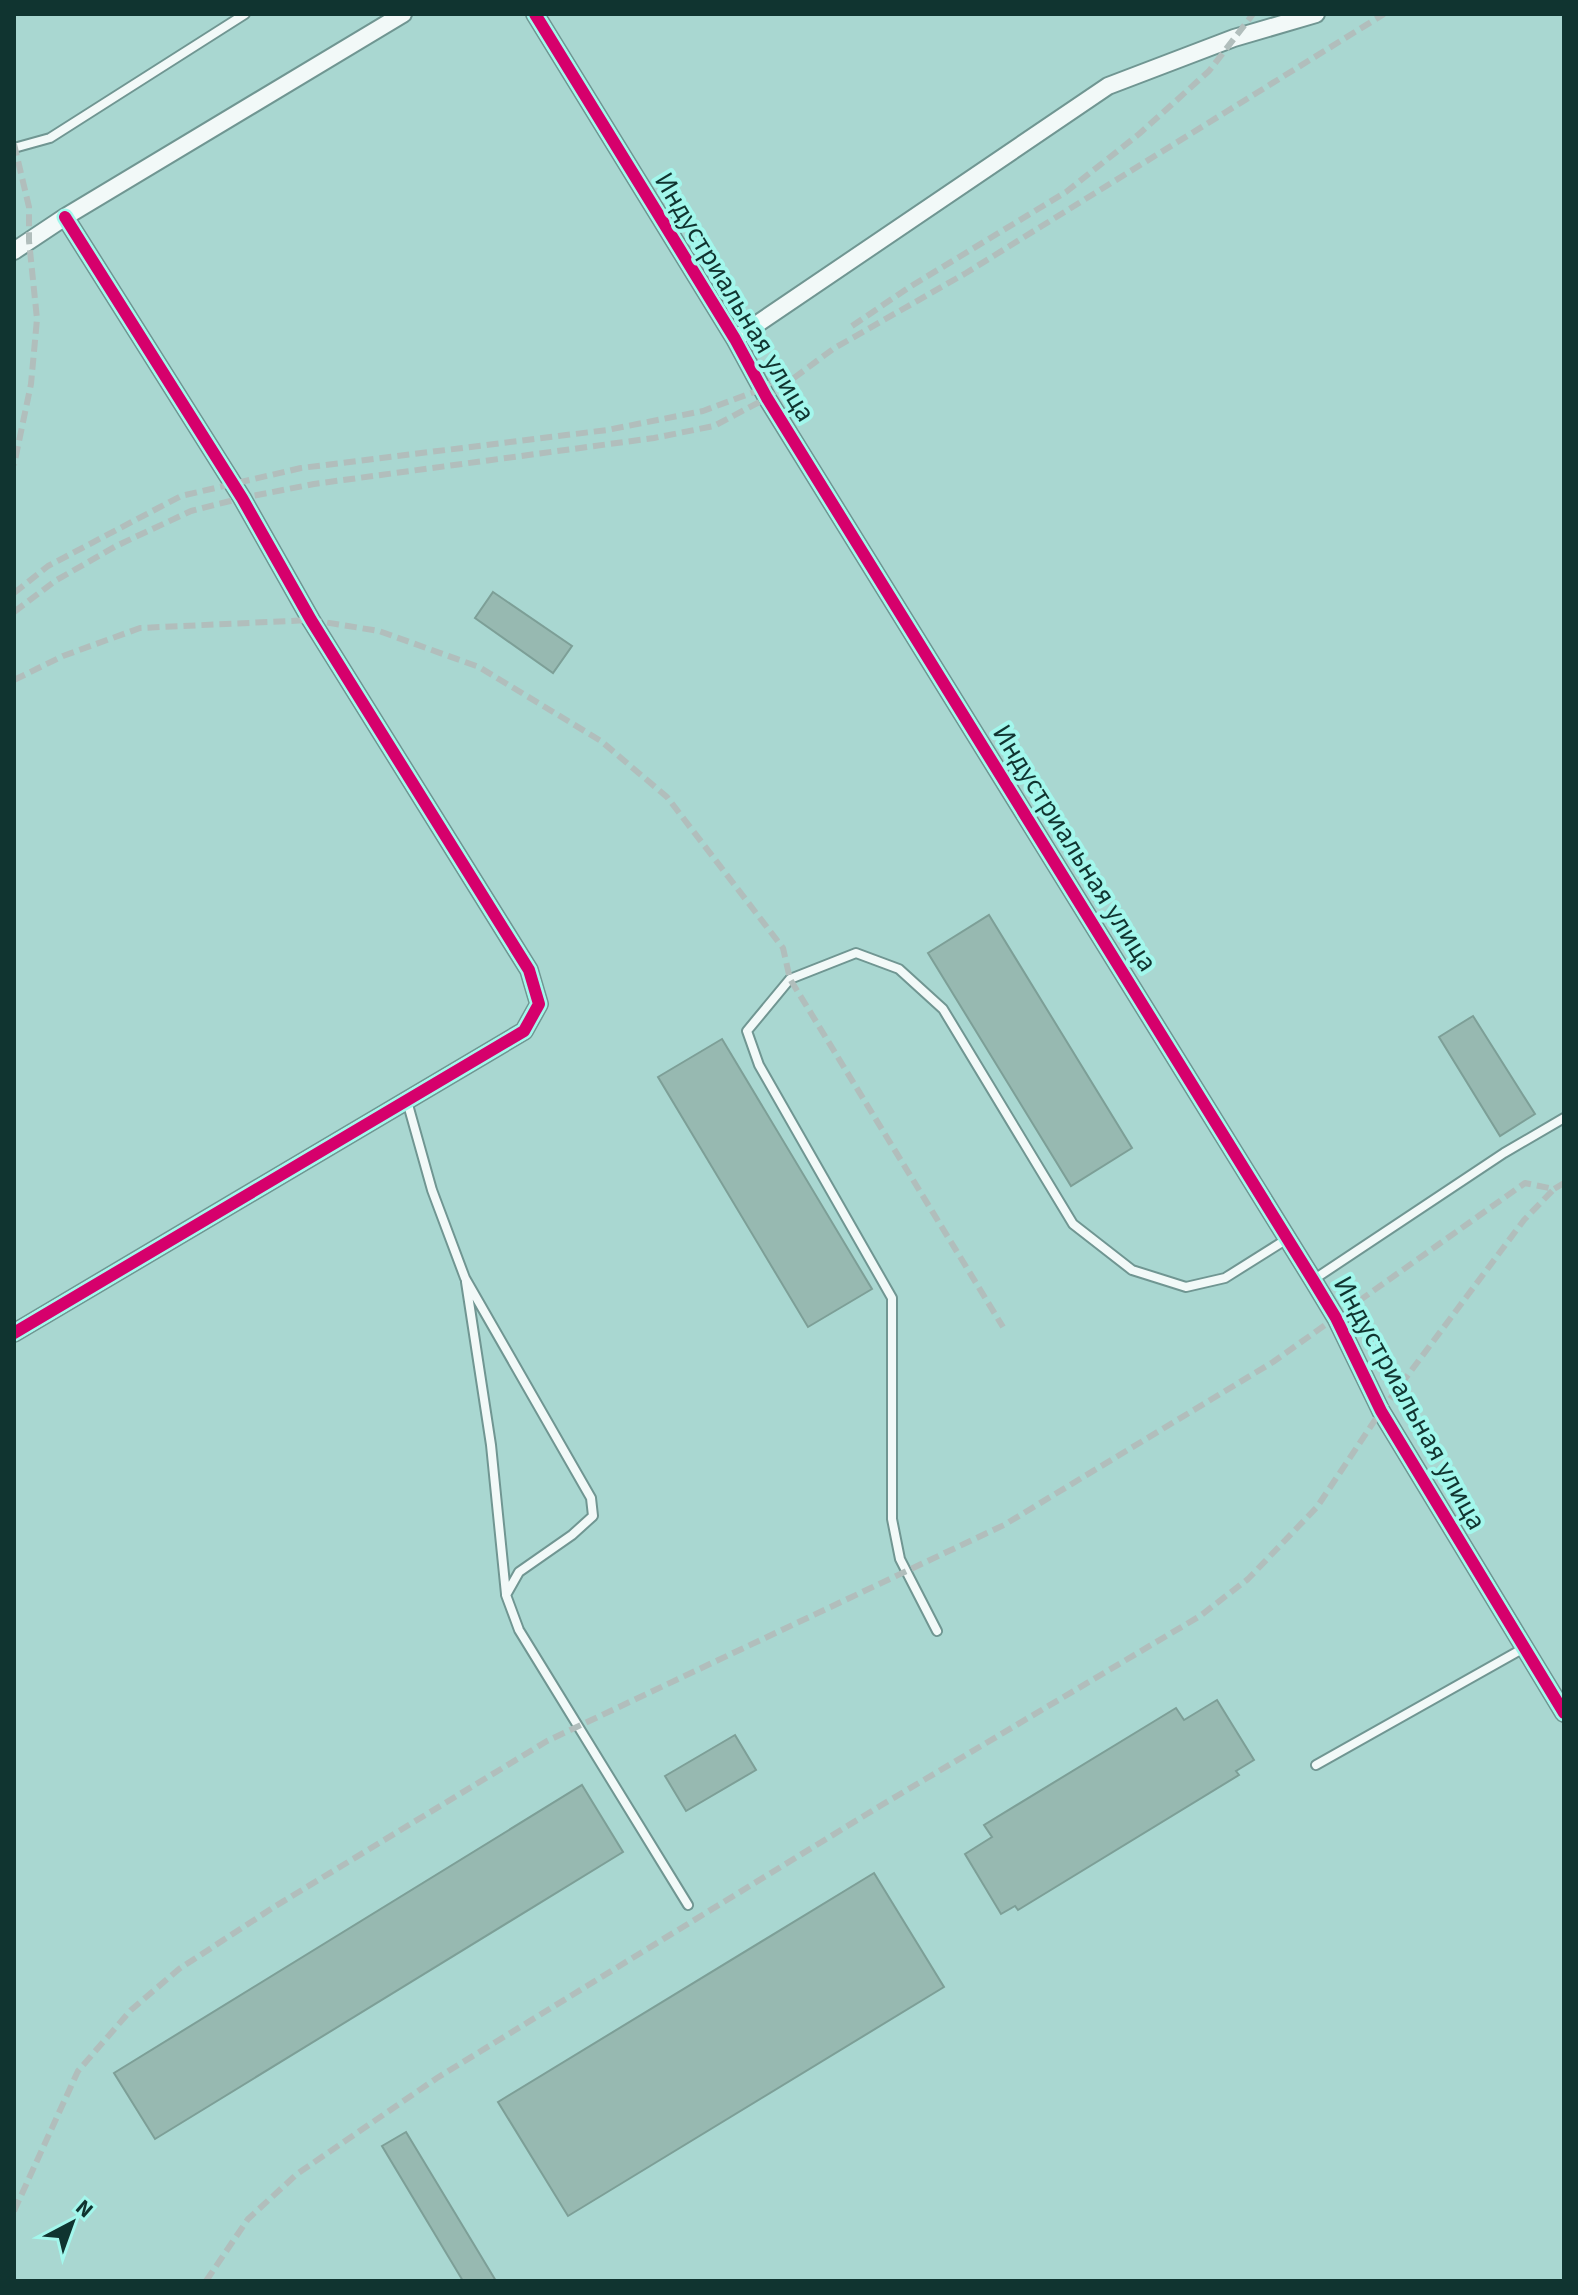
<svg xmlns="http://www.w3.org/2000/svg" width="1578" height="2295" font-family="'Source Sans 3',sans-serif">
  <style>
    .building { fill: #97b9b1; stroke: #7d9f97; stroke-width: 2 }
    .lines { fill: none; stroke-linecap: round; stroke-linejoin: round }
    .lane-casing { stroke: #709692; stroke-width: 12 }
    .street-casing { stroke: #709692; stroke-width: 20 }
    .lane { stroke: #f2f9f8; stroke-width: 8 }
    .street { stroke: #f2f9f8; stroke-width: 16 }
    .rail { stroke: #b1bebc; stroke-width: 6; stroke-dasharray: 12 6; stroke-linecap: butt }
    .cycleway-casing { stroke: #a3f7ec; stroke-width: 17 }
    .cycleway { stroke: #d6006c; stroke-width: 12 }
    .labels { text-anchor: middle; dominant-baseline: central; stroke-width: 8; stroke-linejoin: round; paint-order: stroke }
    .street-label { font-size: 28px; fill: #103430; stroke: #a3f7ec }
  </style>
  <rect width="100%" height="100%" fill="#a9d7d1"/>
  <!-- building -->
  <path class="building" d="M493,592L572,646L553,673L475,618Z
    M989,915L1132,1148L1071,1186L928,953Z
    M1473,1016L1535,1114L1500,1136L1439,1037Z
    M722,1039L872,1289L808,1327L658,1077Z
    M1217,1700L1254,1760L1236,1771L1239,1775L1018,1910L1015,1906L1001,1914L965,1854L992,1837L984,1825L1176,1708L1184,1720Z
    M735,1735L756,1770L686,1811L665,1776Z
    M582,1785L623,1852L155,2139L114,2073Z
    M874,1873L944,1987L568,2216L498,2102Z
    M406,2132L496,2281H463L382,2146Z"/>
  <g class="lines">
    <!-- lane casing -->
    <g class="lane-casing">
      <path id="lane" d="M14,148L50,138L245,14
        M407,1101L432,1190L465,1278L591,1498L593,1516L572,1535L519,1572L506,1595L519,1630L688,1905
        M1313,1280L1504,1153L1564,1118
        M466,1282L491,1445L506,1594
        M937,1631L900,1559L892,1519V1298L759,1065L747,1031L790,979L856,953L899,969L943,1009L1073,1224L1132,1270L1186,1287L1225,1278L1287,1239
        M1316,1765L1524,1648"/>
    </g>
    <!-- street casing -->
    <g class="street-casing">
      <path id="street" d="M535,14L735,339L767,398L1313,1280L1336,1318L1381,1411L1564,1713
        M14,251L65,217L403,14
        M735,339L1108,86L1234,38L1316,14
        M14,1333L524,1031L539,1004L529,970L311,620L242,498L65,217"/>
    </g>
    <!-- lane -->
    <use href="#lane" class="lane"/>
    <!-- street -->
    <use href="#street" class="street"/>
    <!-- rail -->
    <path class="rail" d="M14,144L29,207V241L37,319L31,384L14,465
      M852,326L908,288L1066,192L1139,134L1209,71L1253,14
      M14,593L48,566L181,496L301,468L607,430L703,411L762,389L770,383
      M14,612L55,581L116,546L191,511L242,498L314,484L654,438L714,426L767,398L833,349L966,273L1384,14
      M14,680L63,656L140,628L311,620L379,631L479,667L601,741L667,797L783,948L790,979L1003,1327
      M14,2211L78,2071L131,2010L179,1969L274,1907L547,1741L1004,1525L1273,1362L1525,1183L1554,1189L1564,1183
      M206,2281L248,2219L297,2174L437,2078L880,1806L1200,1616L1248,1579L1317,1507L1381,1411L1524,1220L1554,1189"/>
    <!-- cycleway casing -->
    <g class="cycleway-casing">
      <path id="cycleway" d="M535,14L735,339L767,398L1313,1280L1336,1318L1381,1411L1564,1713
        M14,1333L524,1031L539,1004L529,970L311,620L242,498L65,217"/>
    </g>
    <!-- cycleway -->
    <use href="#cycleway" class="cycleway"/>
  </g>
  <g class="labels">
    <!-- street labels -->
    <g class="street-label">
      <text transform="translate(735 297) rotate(59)">Индустриальная улица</text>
      <text transform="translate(1075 848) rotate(58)">Индустриальная улица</text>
      <text transform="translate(1410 1403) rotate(61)">Индустриальная улица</text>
    </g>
  </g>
  <!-- border -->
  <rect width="1578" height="2295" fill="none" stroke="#103430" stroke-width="32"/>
  <!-- north arrow -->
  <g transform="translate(72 2223) rotate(41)" stroke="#a3f7ec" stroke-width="6" paint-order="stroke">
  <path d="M0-6L14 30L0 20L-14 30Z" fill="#103430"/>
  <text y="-12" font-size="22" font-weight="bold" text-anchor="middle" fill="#103430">N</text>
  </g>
</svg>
